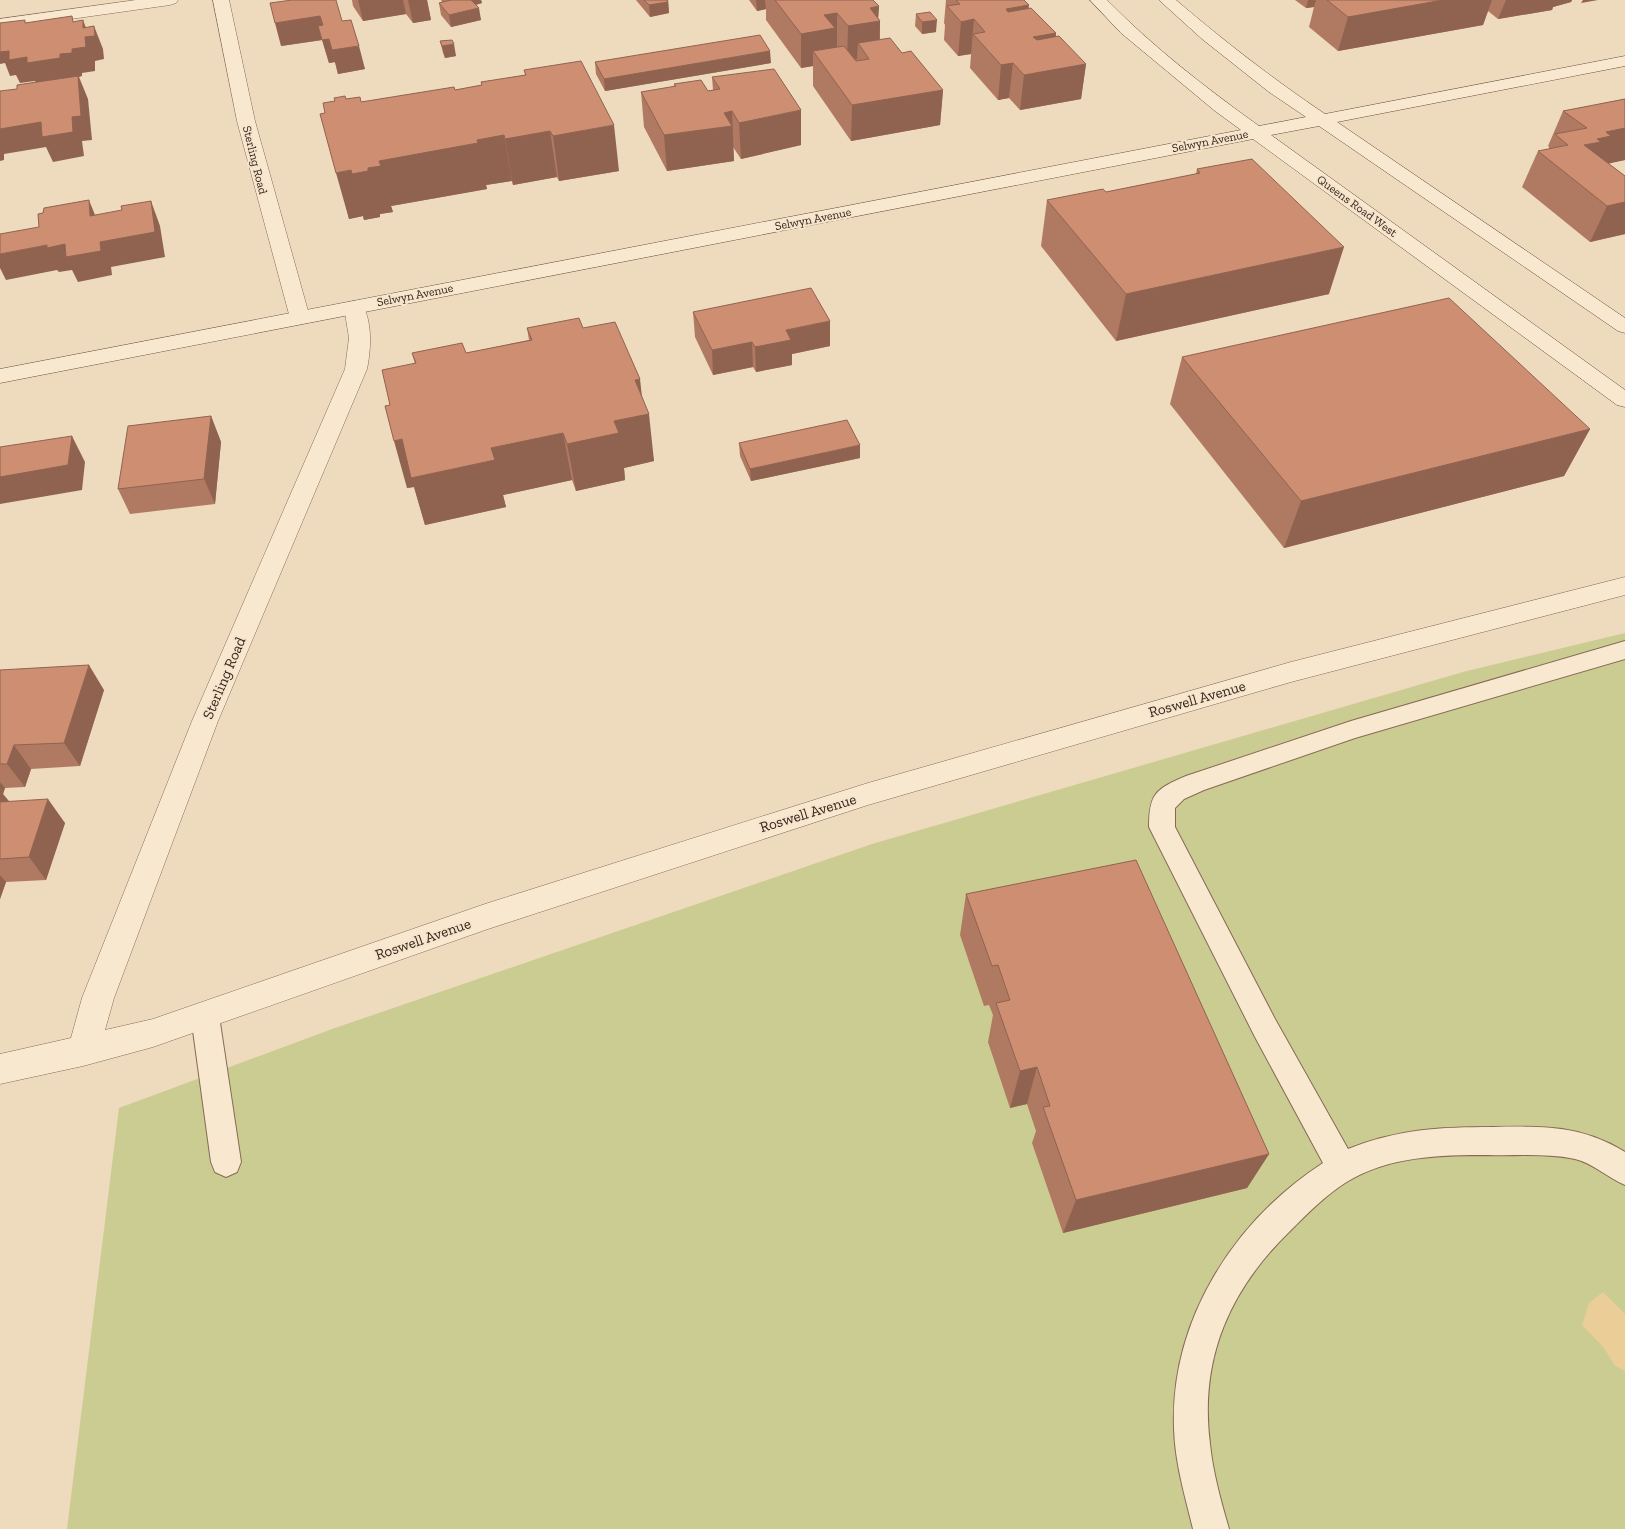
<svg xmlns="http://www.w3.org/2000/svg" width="1625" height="1529" font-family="'Zilla Slab',serif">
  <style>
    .green { fill: #cbcc91 }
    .sand { fill: #ebcd98 }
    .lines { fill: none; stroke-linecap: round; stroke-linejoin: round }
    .lane-casing { stroke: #866a56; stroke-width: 2 }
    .street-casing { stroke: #866a56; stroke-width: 1 }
    .secondary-casing { stroke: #684c39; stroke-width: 1 }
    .lane { fill: #f9e8d0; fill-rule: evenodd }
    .street { fill: #f9e8d0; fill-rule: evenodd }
    .secondary { fill: #f9e8d0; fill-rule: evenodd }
    .wall { fill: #b07a62 }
    .shaded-wall { fill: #906350 }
    .building { fill: #cd8e72; stroke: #906350 }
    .labels { text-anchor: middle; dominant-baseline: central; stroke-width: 4; stroke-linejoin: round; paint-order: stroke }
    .far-street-label { font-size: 12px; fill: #35251b; stroke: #f6e5cc }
    .street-label { font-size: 15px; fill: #35251b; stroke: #f6e5cc }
  </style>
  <rect width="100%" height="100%" fill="#eedabd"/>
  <!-- green -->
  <path class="green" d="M1625,633V1529H67L119,1108L335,1028L872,844L1463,672Z"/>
  <!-- sand -->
  <path class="sand" d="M1603,1292L1625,1314V1371L1615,1366L1604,1348L1582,1325L1589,1303Z"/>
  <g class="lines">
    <!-- lane casing -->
    <g class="lane-casing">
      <path id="lane" d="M1625,641V659L1355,738L1204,790L1184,799L1175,808V827L1275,1019L1348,1149C1398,1129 1440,1127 1493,1127C1543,1126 1582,1125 1625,1152V1185C1608,1178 1593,1163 1575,1159C1546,1153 1517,1156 1488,1155C1439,1155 1388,1156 1345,1183C1325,1196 1308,1213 1291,1230C1230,1289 1199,1358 1210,1444C1213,1473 1221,1501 1229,1529H1193C1185,1496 1175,1463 1174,1429C1170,1320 1234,1221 1323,1163L1255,1037L1149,827C1149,793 1156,789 1186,776L1351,721Z
        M205,1003L215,1007L219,1016L241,1162L237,1172L226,1177L215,1172L211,1162L191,1016L195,1007Z"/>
    </g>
    <!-- street casing -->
    <g class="street-casing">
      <path id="street" d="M136,0H178L176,3L170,5L0,29V19Z
        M213,0H229L255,121L310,318L307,322L300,324L293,322L290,318L237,121Z
        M354,301L361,303C373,320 371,350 367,369L218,721L114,998L105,1030L153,1019L485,904L868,783L1291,662L1625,577V595L1291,682L868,805L485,930L153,1047L83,1066L0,1084V1054L71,1038L82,998L192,721L345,369L349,338L344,307L347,303Z"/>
    </g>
    <!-- secondary casing -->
    <g class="secondary-casing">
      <path id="secondary" d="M1090,0H1107C1153,47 1206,88 1259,126L1306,117L1269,92L1202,39L1159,0H1176C1224,41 1273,79 1325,114L1625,56V66L1337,122L1625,318V333L1618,331L1319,126L1271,135L1625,390V407L1617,405L1253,139L0,383V369L1241,130L1215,111L1121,33Z"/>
    </g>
    <!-- lane -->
    <use href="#lane" class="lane"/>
    <!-- street -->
    <use href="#street" class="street"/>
    <!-- secondary -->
    <use href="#secondary" class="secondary"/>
  </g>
  <!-- wall -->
  <path class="wall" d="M292,0L342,21L365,69L338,74L335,62L329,63L322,40L281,46Z
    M352,0H427L431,20L413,23L406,14L363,21L353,6Z
    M441,0H481L482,3L476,5L481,20L451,27L441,15L439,3L442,2Z
    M636,0H668L669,13L650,17Z
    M749,0H873L879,6L878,18L880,21V40L902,53L943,90L940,125L851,141L813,86V66L801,68L766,20V9L757,11Z
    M946,0H1024L1028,8L1056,33V37L1086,64L1081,99L1020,110L1009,98L998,100L970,68L971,55V54L958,56L944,40L945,25L944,23Z
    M1295,0H1572L1571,2L1553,7L1552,10L1498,19L1488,11L1483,25L1338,51L1309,27L1314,7L1306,8Z
    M916,14L936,32L922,34L915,26Z
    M440,41L456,56L445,58L443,53Z
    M595,62L771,63L605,91L596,74Z
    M524,70L619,171L559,181L557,177L513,185L512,181L486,185L487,189L391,206L393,212L380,214V217L364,220L363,216L349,219L325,113L346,99L361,102L455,90L482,85L481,82L525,75Z
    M712,77L801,145L741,159L733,147L734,161L667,171L644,127L641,92L674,87V84L708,91L713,90Z
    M1625,99V160L1608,163L1625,176V234L1590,242L1522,187L1538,151L1549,149V147L1548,146L1563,111Z
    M1197,169L1329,294L1116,341L1041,246L1047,200L1106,192L1196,174Z
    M693,312L830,346L792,354V365L756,372L753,367L713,375L695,337Z
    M527,328H583L642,399L654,461L624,468L625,480L576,491L572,480L503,495L506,507L425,525L414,487L407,488L415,364L412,353H466L529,340Z
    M1182,357L1590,429L1564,476L1284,548L1170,404Z
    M211,416L221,442L215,504L130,514L118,489Z
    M739,443L860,458L751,481L740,456Z
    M0,670L104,690L80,766L31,769L25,787L5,788L3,794L9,801L65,823L46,880L6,882L0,899Z
    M966,894L1269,1154L1247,1188L1063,1233L1032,1143L1036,1131L1027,1104L1010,1108L988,1042L993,1015L989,1005L984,1006L960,935Z"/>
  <!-- shaded-wall -->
  <path class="shaded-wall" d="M358,0H403L406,14L363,21Z
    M408,0H427L431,20L413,23Z
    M449,0H481L482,3L451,11Z
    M661,0H668L669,13L650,17L649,5Z
    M756,0H765L766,9L757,11Z
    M1308,0H1316L1314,7L1306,8Z
    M1443,0H1492L1483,25L1338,51L1348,17Z
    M1506,0H1572L1571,2L1553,7L1552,10L1498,19Z
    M1583,0H1598L1581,3Z
    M1029,5L1025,39L1006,9Z
    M879,6L878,21H880L879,55L858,43L857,59L847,61L848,26L870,8Z
    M479,8L481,20L451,27L449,15Z
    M837,13V47H834V63L813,51V66L801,68V34L824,15Z
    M320,16L326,39H329L335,62L329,63L318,26L322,40L281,46L275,23Z
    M974,19L971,54L958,56L961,22Z
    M83,20L89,36L94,26L103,49L104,59L95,61V71L82,73V76L79,77L88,99L92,140L82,141L84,156L53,162L46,147L4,154V160L0,161V129L38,87L35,81L20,83L16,75L10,76L5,63L0,64V40L9,51L27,57L60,54L72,49L83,28Z
    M937,20L936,32L922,34V22Z
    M1056,33L1052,67L1033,37Z
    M454,44L456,56L445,58L442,46Z
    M359,46L365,69L338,74L332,50Z
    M770,51L771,63L605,91L604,79Z
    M1013,63L1009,98L998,100L1001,65Z
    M1086,64L1081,99L1020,110L1024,75Z
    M943,90L940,125L851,141L852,105Z
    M801,110V145L741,159L739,123Z
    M732,111L734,161L667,171L664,135L724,113Z
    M614,125L619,171L559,181L553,136Z
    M1625,128V160L1598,166L1584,145L1597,139L1606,132Z
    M550,131L557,177L513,185L505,139Z
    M504,135L512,181L486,185L487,189L391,206L393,212L380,214V217L364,220L363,216L349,219L336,173L368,168L379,161L477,140Z
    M89,200L99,225L90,216Z
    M151,201L160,226L165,257L111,267L112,275L78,282L72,270L59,272L57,270L6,280L0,268V254L47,245L100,242Z
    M1625,202V234L1590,242L1607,206Z
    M1344,247L1329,294L1116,341L1126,294Z
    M830,321V346L792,354V365L756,372L755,347L786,330Z
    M752,342L753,367L713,375L712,350Z
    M640,379L644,415L649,414L654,461L624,468L625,480L576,491L567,444L614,421L635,380Z
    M211,416L221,442L215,504L204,479Z
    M1590,429L1564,476L1284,548L1301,501Z
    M563,433L572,480L503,495L506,507L425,525L414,487L407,488L394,441L402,439L491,448Z
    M72,436L85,462L82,490L0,504V477Z
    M860,445V458L751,481L750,469Z
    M89,665L104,690L80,766L64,743Z
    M14,745L31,769L25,787L7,764Z
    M0,782L5,788L3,794L13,807L0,817Z
    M48,799L65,823L46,880L29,857Z
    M0,875L6,882L0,899Z
    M1037,1067L1027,1104L1010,1108L1020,1071Z
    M1269,1154L1247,1188L1063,1233L1076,1200Z"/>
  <!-- building -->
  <path class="building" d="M292,0H336L342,21L351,20L359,46L332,50L329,39L322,40L318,26L323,25L320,16L275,23L270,3Z
    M451,0H471L479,8L449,15L439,3Z
    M644,0H667L668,2L649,5Z
    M775,0H873L879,6L870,8L880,21L848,26L837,13L824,15L835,28L801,34Z
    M956,0H1024L1029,5L1006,9L1008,12L1031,8L1056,33L1033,37L1037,40L1059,36L1086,64L1024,75L1013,63L1001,65L973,34L985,32L974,19L961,22L947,6L960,4Z
    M1327,0H1443L1348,17Z
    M930,12L937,20L922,22L916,14Z
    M72,16L73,22L83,20V28L94,26L95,36L85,37L86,47L72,49V53L60,54V58L27,63V57L9,60V51L0,52V23L25,20V23Z
    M760,35L770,51L604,79L595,62Z
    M890,38L902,53L911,51L943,90L852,105L813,51L844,46L856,61L869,59L858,43Z
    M452,40L454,44L442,46L440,41Z
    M581,61L614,125L553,136L550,131L505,139L504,135L477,140L478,143L379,161L381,166L368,168V171L352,174L351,170L336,173L320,114L325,113L323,103L335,101L334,98L345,96L346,99L360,97L361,102L454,87L455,90L482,85L481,82L526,75L524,70Z
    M774,69L801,110L739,123L732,111L724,113L732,126L664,135L641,92L676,86L674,84L701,80L708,91L720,89L712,77Z
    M78,76L81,116L72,117L73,132L42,137L41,122L0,129V91L17,89V85Z
    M1625,99V128L1606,132L1611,136L1597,139L1601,142L1584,145L1625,176V202L1607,206L1538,151L1568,145L1555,134L1587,128L1563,111Z
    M1252,159L1344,247L1126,294L1047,200L1103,189L1106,192L1200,173L1197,169Z
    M89,200L90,216L122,210L121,206L151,201L155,232L100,242L101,251L66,257L65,244L47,248V245L0,254V234L39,227L38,214L43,213L44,208Z
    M811,288L830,321L786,330L791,340L755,347L752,342L712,350L693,312Z
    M1449,298L1590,429L1301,501L1182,357Z
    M579,318L583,328L615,322L640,379L635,380L649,414L614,421L619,433L567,444L563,433L491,448L495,460L411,478L402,439L394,441L385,406L390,405L382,370L416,363L412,353L462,343L466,353L532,340L527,328Z
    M211,416L204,479L118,489L128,426Z
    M847,420L860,445L750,469L739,443Z
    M72,436L68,465L0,477V447Z
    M89,665L64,743L14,745L7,764H0V670Z
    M48,799L29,857L0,859V802Z
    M1136,860L1269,1154L1076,1200L1043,1107L1050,1106L1037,1067L1020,1071L996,1003L1010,1000L998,965L992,966L966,894Z"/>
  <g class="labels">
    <!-- far-street labels -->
    <g class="far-street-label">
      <text transform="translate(1210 141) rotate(-11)">Selwyn Avenue</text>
      <text transform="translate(255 160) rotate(76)">Sterling Road</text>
      <text transform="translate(1357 206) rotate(36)">Queens Road West</text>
      <text transform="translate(813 219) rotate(-11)">Selwyn Avenue</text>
      <text transform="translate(415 295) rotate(-11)">Selwyn Avenue</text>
    </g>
    <!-- street labels -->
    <g class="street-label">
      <text transform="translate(224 678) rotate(-67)">Sterling Road</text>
      <text transform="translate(1197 699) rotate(-16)">Roswell Avenue</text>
      <text transform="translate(808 813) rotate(-17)">Roswell Avenue</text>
      <text transform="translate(423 939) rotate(-19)">Roswell Avenue</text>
    </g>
  </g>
</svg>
